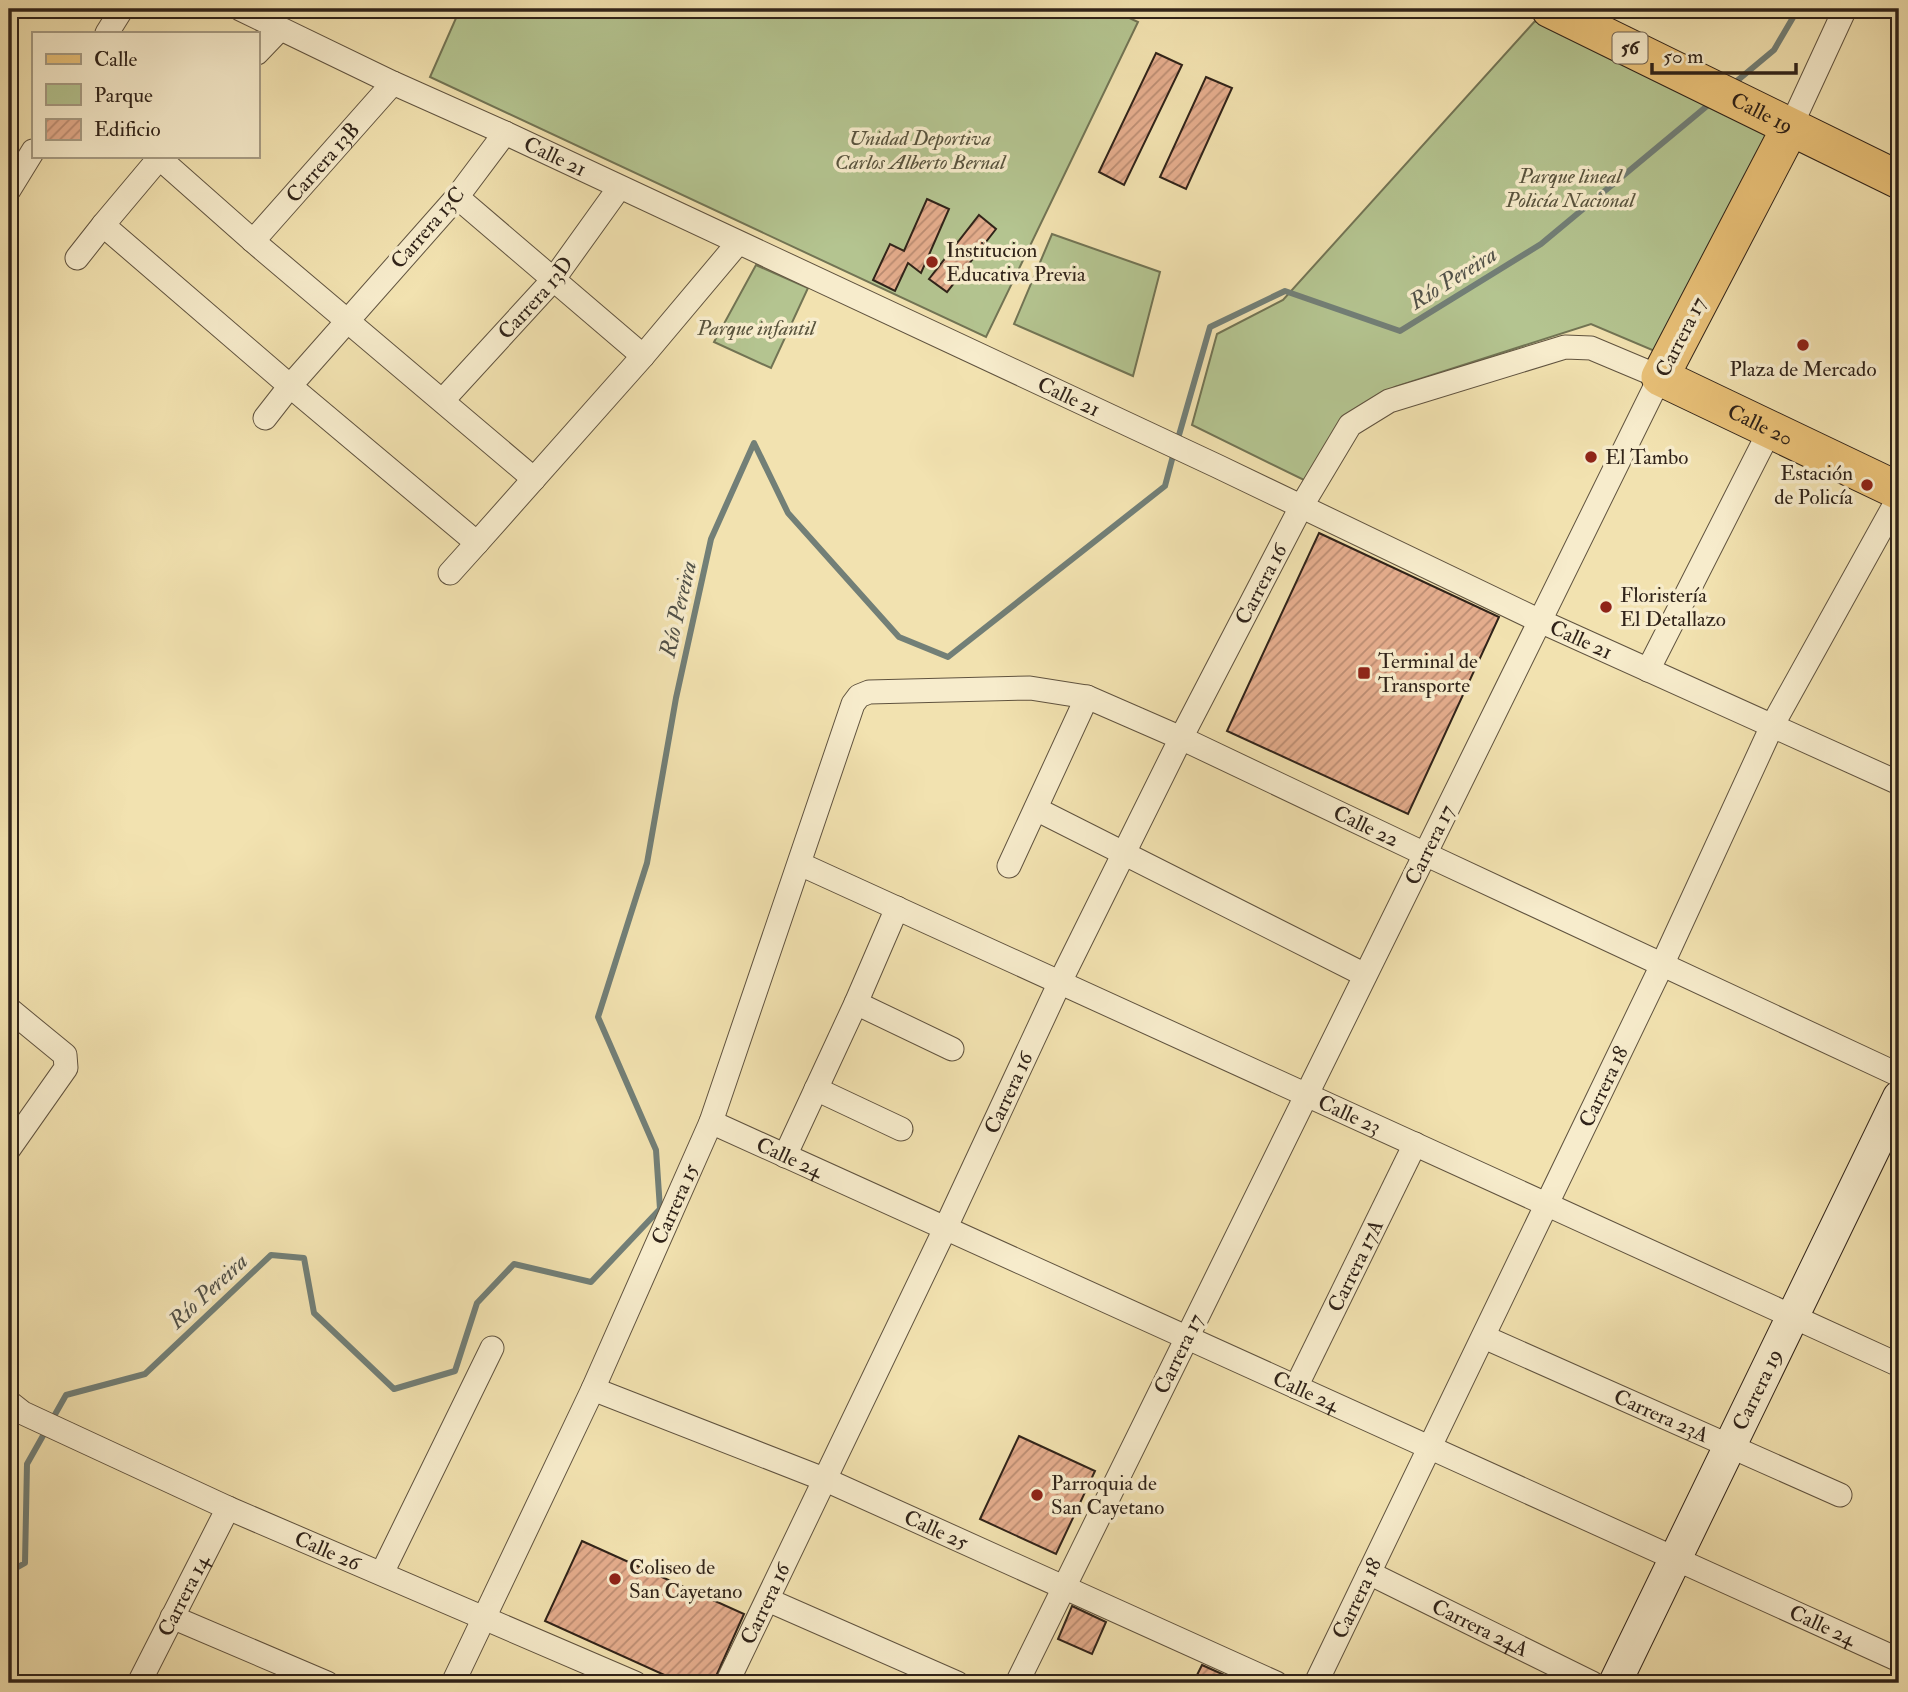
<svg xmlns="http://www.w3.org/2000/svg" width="1908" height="1692" font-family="'IM FELL Double Pica',serif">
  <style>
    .park { fill: #b4c490; stroke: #727454; stroke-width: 2 }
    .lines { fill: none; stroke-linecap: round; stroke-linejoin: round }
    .stream { stroke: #727f77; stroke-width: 6 }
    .building { fill: url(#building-hatch); stroke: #302319; stroke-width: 2 }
    .street-casing { stroke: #60533f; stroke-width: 25 }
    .secondary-casing { stroke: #302319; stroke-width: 34 }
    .primary-casing { stroke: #302319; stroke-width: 39 }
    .street { stroke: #f7eccc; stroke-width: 23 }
    .secondary { stroke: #f7eccc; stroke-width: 32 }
    .primary { stroke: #e9c178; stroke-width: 37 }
    .poi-dot { fill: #8f2418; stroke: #f7eccc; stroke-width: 2.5 }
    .labels { text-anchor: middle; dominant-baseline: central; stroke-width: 7; stroke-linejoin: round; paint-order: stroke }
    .shield { fill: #f7eccc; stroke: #6c5f4f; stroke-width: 2 }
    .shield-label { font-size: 19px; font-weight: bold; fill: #302319 }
    .street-label { font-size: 21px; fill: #302319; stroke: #f7eccc }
    .park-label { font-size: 21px; font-style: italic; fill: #58533d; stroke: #f7eccc }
    .poi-label { font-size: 21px; fill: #302319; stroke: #f7eccc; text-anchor: start }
    .water-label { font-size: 23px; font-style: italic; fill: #515148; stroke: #f7eccc }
  </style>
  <defs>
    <pattern id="building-hatch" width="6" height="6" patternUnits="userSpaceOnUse" patternTransform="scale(1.75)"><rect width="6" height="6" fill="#e5ad8d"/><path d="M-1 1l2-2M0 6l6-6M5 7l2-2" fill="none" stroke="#ba8c72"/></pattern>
  </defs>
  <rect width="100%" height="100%" fill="#f2e2b0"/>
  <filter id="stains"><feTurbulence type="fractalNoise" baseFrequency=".00286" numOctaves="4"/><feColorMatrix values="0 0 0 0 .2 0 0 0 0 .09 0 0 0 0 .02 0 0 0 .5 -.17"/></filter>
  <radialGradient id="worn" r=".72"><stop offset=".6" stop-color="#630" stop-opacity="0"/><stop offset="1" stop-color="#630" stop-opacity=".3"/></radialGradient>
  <!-- park -->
  <path class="park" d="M460,9H1110L1138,22L986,337L430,77Z
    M1535,21L1781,134L1664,355L1591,324L1395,387L1344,420L1306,481L1192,425L1217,334L1283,300Z
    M1052,234L1160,272L1133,376L1014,324Z
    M756,265L808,288L771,368L714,342Z"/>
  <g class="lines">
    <!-- stream -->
    <path class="stream" d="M1732,85L1774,50L1798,9
      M1177,442L1210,327L1285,291L1400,331L1541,244L1713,101
      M9,1572L25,1563L27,1464L66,1395L145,1374L271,1255L304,1258L314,1313L394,1389L455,1371L477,1303L514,1264L591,1282L660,1209L656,1150L598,1017L647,863L676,698L711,539L754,443L788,513L899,637L948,657L1165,486L1174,452"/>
  </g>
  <!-- building -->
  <path class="building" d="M1156,53L1182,65L1124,185L1099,172Z
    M1206,77L1232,88L1186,189L1160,177Z
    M927,199L949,209L921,273L908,263L895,291L873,280L890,244L904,251Z
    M979,215L996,229L947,292L929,279Z
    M1319,533L1499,617L1408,814L1227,731Z
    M1019,1436L1095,1471L1056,1554L980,1519Z
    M582,1541L744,1614L713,1683H682L545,1621Z
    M1072,1606L1106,1622L1092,1654L1058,1639Z
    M1202,1665L1242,1683H1193Z"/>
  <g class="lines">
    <!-- street casing -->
    <g class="street-casing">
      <g id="street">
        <path id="s1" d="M240,9L393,83L505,133L1217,466L1540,621L1899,783"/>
        <path d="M107,33L122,9"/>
        <path d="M257,53L280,29"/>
        <path d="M1790,128L1845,9"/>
        <path d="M505,133L457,197L290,386L477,543L643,356L738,243"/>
        <path d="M157,156L253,241L534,479"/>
        <path d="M161,156L103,225L290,386L265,418"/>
        <path d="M9,190L33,151"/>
        <path d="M457,197L643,356"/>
        <path id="s2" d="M253,241L393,83"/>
        <path d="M77,258L103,225"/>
        <path id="s3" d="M443,400L553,280L619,188"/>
        <path d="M450,573L477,543"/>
        <path d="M1648,670L1770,430"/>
        <path d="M1036,809L1365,975"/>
        <path id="s4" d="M800,864L1899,1365"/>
        <path d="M1009,866L1087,697"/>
        <path d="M856,1003L952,1049"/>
        <path d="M9,1009L65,1055L66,1068L9,1149"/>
        <path d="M816,1089L901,1129"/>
        <path id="s5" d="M711,1122L1899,1660"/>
        <path d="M785,1156L856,1003L897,908"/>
        <path id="s6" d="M1484,1337L1840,1495"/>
        <path id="s7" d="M1296,1387L1415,1144"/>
        <path id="s8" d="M593,1389L826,1480L1276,1683"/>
        <path id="s9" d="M9,1402L23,1413L228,1508L635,1683"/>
        <path d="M382,1573L492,1348"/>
        <path id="s10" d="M1369,1573L1592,1683"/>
        <path d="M768,1600L957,1683"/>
        <path d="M172,1617L327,1683"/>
        <path id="s11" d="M139,1683L228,1508"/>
        <path id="s12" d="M453,1683L593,1389L711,1122L853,704L859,696L869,692L1030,688L1087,697L1181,738L1425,854L1899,1075"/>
        <path id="s13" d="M727,1683L945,1229L1060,982L1181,738L1301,507L1350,425L1389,401L1565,347L1591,348L1660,377L1017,1683"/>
        <path id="s14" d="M1316,1683L1662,965L1772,726L1899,497"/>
      </g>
    </g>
    <!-- secondary casing -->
    <g class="secondary-casing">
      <g id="secondary">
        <path id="s15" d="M1615,1683L1899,1097"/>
      </g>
    </g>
    <!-- primary casing -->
    <g class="primary-casing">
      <g id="primary">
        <path id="s16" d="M1550,9L1899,180"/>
        <path id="s17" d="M1790,128L1660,377L1899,491"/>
      </g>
    </g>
    <!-- street -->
    <use href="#street" class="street"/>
    <!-- secondary -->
    <use href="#secondary" class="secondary"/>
    <!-- primary -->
    <use href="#primary" class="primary"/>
  </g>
  <!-- markers -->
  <g class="poi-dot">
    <circle cx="932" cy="262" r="7"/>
    <circle cx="1803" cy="345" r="7"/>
    <circle cx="1591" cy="457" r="7"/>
    <circle cx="1867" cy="485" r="7"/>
    <circle cx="1606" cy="607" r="7"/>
    <rect x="1357" y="666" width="14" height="14" rx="3.5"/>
    <circle cx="1037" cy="1495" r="7"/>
    <circle cx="615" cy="1579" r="7"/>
  </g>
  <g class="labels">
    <!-- shield labels -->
    <rect class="shield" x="1612.5" y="32.5" width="35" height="31" rx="5"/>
    <g class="shield-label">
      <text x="1630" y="48">56</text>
    </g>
    <!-- street labels -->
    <g class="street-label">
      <text stroke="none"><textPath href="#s16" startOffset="236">Calle 19</textPath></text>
      <text stroke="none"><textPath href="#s1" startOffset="348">Calle 21</textPath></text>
      <text stroke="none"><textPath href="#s2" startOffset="105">Carrera 13B</textPath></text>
      <text transform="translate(428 228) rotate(-49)">Carrera 13C</text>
      <text stroke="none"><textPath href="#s3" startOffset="138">Carrera 13D</textPath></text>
      <text transform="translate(1681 337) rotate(-63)">Carrera 17</text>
      <text stroke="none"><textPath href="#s1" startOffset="915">Calle 21</textPath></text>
      <text stroke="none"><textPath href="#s17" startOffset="392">Calle 20</textPath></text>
      <text stroke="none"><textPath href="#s13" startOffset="1222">Carrera 16</textPath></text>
      <text stroke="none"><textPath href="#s1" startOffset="1482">Calle 21</textPath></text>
      <text stroke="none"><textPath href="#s12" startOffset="1606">Calle 22</textPath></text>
      <text transform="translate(1430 845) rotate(-64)">Carrera 17</text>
      <text stroke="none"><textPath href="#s14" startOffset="662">Carrera 18</textPath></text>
      <text stroke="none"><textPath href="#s13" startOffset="654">Carrera 16</textPath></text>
      <text stroke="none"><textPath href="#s4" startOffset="604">Calle 23</textPath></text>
      <text stroke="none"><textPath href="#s5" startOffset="86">Calle 24</textPath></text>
      <text stroke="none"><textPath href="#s12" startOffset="528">Carrera 15</textPath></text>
      <text stroke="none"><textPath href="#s7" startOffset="135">Carrera 17A</textPath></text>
      <text transform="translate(1179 1354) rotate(-64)">Carrera 17</text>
      <text stroke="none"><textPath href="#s15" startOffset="326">Carrera 19</textPath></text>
      <text stroke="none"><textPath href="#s5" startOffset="653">Calle 24</textPath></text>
      <text stroke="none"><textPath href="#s6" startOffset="194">Carrera 23A</textPath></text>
      <text stroke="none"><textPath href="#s8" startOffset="371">Calle 25</textPath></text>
      <text stroke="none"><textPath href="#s9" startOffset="352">Calle 26</textPath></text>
      <text stroke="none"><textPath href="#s11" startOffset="98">Carrera 14</textPath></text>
      <text stroke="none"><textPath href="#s14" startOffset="94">Carrera 18</textPath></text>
      <text stroke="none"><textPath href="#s13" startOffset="88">Carrera 16</textPath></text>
      <text stroke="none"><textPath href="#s5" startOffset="1220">Calle 24</textPath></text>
      <text stroke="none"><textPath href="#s10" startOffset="124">Carrera 24A</textPath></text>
    </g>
    <!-- park labels -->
    <g class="park-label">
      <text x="920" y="138">Unidad Deportiva<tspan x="920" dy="24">Carlos Alberto Bernal</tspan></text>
      <text x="1570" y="176">Parque lineal<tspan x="1570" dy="24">Policía Nacional</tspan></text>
      <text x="756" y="328">Parque infantil</text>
    </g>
    <!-- poi labels -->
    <g class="poi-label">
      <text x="946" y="250">Institucion<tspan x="946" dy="24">Educativa Previa</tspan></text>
      <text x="1803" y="369" text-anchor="middle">Plaza de Mercado</text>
      <text x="1605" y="457">El Tambo</text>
      <text x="1853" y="473" text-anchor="end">Estación<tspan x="1853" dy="24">de Policía</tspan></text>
      <text x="1620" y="595">Floristería<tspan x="1620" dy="24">El Detallazo</tspan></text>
      <text x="1378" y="661">Terminal de<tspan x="1378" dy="24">Transporte</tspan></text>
      <text x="1051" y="1483">Parroquia de<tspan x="1051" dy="24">San Cayetano</tspan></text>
      <text x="629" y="1567">Coliseo de<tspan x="629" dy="24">San Cayetano</tspan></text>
    </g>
    <!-- water labels -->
    <g class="water-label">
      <text transform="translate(1453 278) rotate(-32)">Río Pereira</text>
      <text transform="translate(678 609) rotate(-77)">Río Pereira</text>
      <text transform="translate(208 1291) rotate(-43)">Río Pereira</text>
    </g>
  </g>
  <!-- margin -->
  <rect width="1908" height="1692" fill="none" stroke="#f2e2b0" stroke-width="35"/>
  <rect x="10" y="10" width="1887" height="1671" fill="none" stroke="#302319" stroke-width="3.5"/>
  <rect x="18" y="18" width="1873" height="1657" fill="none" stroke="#302319" stroke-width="2"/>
  <!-- legend -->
  <rect x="32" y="32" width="228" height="126" fill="#f7eccc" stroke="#a79c84" stroke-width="2"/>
  <rect x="46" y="54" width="35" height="10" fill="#e9c178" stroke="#a79c84" stroke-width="2"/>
  <text x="94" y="66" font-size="21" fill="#302319">Calle</text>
  <rect x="46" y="84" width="35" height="21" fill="#b4c490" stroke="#a79c84" stroke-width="2"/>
  <text x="94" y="102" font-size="21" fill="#302319">Parque</text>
  <rect x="46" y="119" width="35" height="21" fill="url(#building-hatch)" stroke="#a79c84" stroke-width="2"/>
  <text x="94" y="136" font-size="21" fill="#302319">Edificio</text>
  <!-- scale -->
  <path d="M1652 63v10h144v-10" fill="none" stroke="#302319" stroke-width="3.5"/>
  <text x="1663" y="63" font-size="21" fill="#302319" stroke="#f7eccc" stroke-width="5" paint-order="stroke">50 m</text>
  <rect width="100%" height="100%" filter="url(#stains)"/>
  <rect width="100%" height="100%" fill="url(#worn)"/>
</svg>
